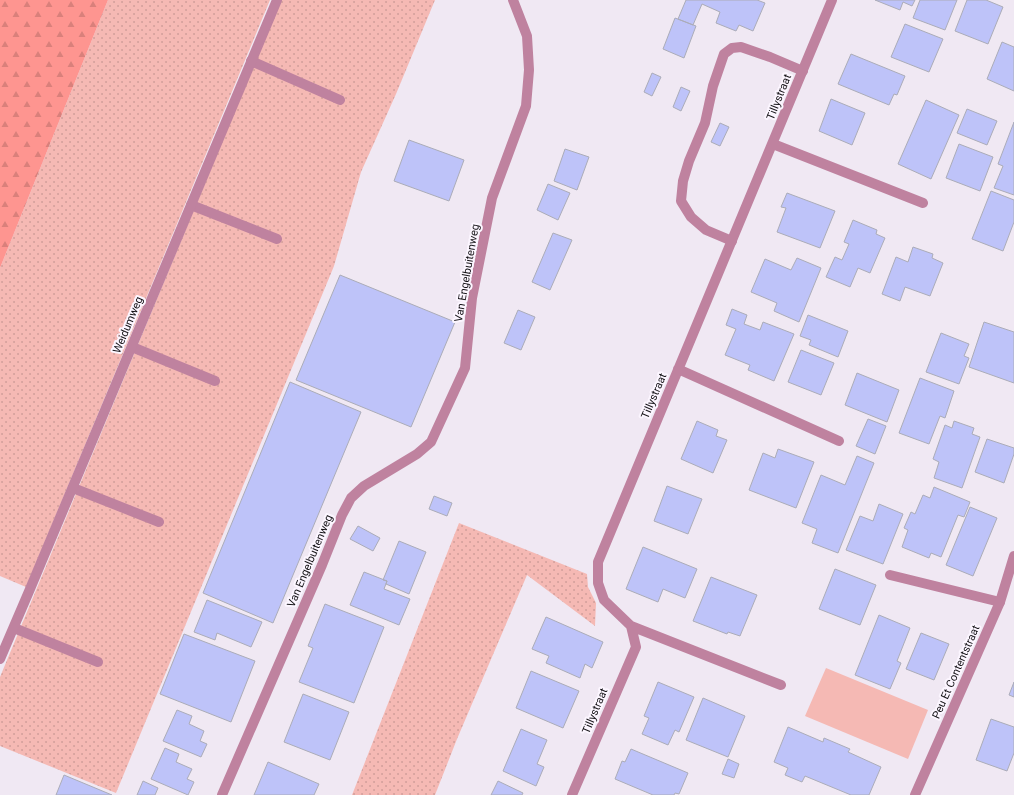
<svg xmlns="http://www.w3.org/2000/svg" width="1014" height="795" font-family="Roboto,sans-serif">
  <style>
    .green { fill: url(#green-dots) }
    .forest { fill: url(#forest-firs) }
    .pitch { fill: #f5b9b4 }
    .building { fill: #bec3f9; stroke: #abacb8 }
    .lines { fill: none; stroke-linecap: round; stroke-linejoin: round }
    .lane { stroke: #bf829f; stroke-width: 10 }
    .street { stroke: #bf829f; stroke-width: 10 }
    .labels { text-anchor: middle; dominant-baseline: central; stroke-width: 4; stroke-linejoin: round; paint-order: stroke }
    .street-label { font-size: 11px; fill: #151317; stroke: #fcf6ff }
  </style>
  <defs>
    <pattern id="green-dots" width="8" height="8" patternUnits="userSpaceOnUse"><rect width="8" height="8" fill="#f5b9b4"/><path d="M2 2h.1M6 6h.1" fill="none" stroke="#d19e9a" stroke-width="1.8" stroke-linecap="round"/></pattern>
    <pattern id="forest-firs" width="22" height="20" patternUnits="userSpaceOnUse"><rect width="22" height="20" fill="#fe9590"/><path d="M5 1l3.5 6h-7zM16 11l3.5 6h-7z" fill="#d9807b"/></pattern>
  </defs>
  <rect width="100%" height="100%" fill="#f0e8f3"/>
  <!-- green -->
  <path class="green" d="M108,0H270L26,587L0,576V268Z
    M281,0H435L396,94L361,172L334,266L116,793L0,746V677Z
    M459,523L587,574L588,587L596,603L595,626L527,575L457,739L435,795H352Z"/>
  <!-- forest -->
  <path class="forest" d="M0,0H108L0,268Z"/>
  <!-- pitch -->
  <path class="pitch" d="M826,668L928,710L908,759L805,716Z"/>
  <!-- building -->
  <path class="building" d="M686,0H757L765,3L753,31L739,25L736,31L716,23L720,12L702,4L693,25L678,19Z
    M875,0H915L912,6L903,2L900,10Z
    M920,0H957L945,30L913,18Z
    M967,0H986L1003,7L988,44L955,31Z
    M675,18L696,26L684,58L663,49Z
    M905,24L943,39L929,72L891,57Z
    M1002,42L1014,47V91L987,79Z
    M851,54L905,76L897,95L894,94L889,105L838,84Z
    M652,73L661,77L652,96L644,92Z
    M681,87L690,91L681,111L673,107Z
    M831,99L865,113L852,145L819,131Z
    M926,100L959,115L931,179L898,164Z
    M967,109L997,121L987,145L957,133Z
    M1014,122V195L994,188L1003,166L998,164Z
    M720,123L729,127L720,146L711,142Z
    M409,140L464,160L449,201L394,181Z
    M959,144L993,157L980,191L946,178Z
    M565,149L589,157L577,190L554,181Z
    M548,184L570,193L558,220L537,210Z
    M991,191L1014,200V222L1003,251L972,239Z
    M787,193L835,211L820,248L777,232L786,208L781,207Z
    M853,220L877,230L876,234L885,238L870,273L858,268L850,287L826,277L835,257L842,260L849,244L844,242Z
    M553,233L572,240L550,290L532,282Z
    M913,247L933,254L932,258L943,263L930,296L905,287L900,301L882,294L896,257L908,262Z
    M797,258L821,268L799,322L774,311L777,303L751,292L765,259L791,270Z
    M340,275L455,322L411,427L296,380Z
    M732,309L747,315L744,324L760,330L763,322L794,334L774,381L748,370L750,365L725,355L736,329L726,325Z
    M518,310L535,317L521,350L504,343Z
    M808,315L848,331L838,357L809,345L811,340L800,336Z
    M984,322L1014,332V383L969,367Z
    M941,333L969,344L964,356L969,358L959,384L926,372Z
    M801,350L834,363L821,395L788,382Z
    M857,373L899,390L887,422L845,405Z
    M920,378L954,391L945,418L940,416L929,444L899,433Z
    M290,382L361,412L273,623L203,593Z
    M868,419L886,426L875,454L856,446Z
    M697,421L718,430L716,436L727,440L713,473L681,459Z
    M954,421L974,428L972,434L980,437L962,488L934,478L939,462L933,459L945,425L952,428Z
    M987,439L1014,448V454L1004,483L975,472Z
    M778,449L814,462L796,508L749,490L763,453L775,458Z
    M857,456L874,463L838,553L812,543L817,529L802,523L821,475L845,485Z
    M667,486L702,499L688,534L654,521Z
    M934,487L970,502L964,517L958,515L941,557L931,553L929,558L902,547L908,530L904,528L911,512L915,514L923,495L930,498Z
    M434,496L452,503L447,516L429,509Z
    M879,504L903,514L883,564L846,550L860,516L873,521Z
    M970,507L997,518L973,576L946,565Z
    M358,526L380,538L373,551L350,539Z
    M399,541L426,552L409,594L386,584L387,581L383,580Z
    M643,547L697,569L685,598L663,589L658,602L626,589Z
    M835,569L876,585L860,625L819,609Z
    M364,572L387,581L384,589L410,599L399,625L350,605Z
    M711,577L757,595L740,636L728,632L727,634L693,621Z
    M207,600L262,622L251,647L217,633L215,640L194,632Z
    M325,604L384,627L354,703L299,682L313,648L308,646Z
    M879,615L910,628L897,661L901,663L890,689L855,675Z
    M546,617L603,642L592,668L585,664L580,678L546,663L549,656L532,649Z
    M921,633L949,644L934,680L906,669Z
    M184,634L255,661L231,722L160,694Z
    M531,671L579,691L563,728L516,708Z
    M658,682L694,697L679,732L675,730L668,745L642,734L649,718L644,716Z
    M1014,682V697L1009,695Z
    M303,694L349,712L330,760L284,742Z
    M703,698L745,716L728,757L686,740Z
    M177,710L192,716L189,724L204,731L200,741L207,744L201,757L163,741Z
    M991,719L1014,727V753L1007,771L976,760Z
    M788,727L823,742L824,738L850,749L848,752L881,767L869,795H851L805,776L802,782L785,775L788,768L774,762Z
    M521,729L547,740L537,764L544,767L536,786L503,771Z
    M165,748L179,754L176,762L192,769L187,779L194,782L188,795L151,779Z
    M631,749L688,773L679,794L675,793L674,795H653L615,779L622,761L625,762Z
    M728,759L739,764L734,778L722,774Z
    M268,762L319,784L314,795H254Z
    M64,775L112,795H56Z
    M143,781L158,788L155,795H137Z
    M498,781L523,793L522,795H491Z"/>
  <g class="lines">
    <!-- lane -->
    <path class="lane" d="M251,61L340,100
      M191,205L277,239
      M732,241L706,230L691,217L681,201L683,181L689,161L705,123L713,86L724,54L732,48L741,47L770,57L803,71
      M132,347L215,381
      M73,488L159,522
      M890,575L1000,602
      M14,628L98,662"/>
    <!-- street -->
    <path class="street" d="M773,144L923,203
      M678,369L839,441
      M631,626L781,685
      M0,659L30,589L277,0
      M222,795L322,565L342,515L351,498L364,486L417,454L431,442L465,368L472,298L492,198L526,106L529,70L527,36L513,0
      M572,795L636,647L631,626L604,600L598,583V562C676,375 755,188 832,0
      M915,795L1000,602L1014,556"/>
  </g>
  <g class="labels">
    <!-- street labels -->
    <g class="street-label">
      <text transform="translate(779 97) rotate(-68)">Tillystraat</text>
      <text transform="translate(467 273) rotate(-80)">Van Engelbuitenweg</text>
      <text transform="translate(128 325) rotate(-67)">Weidumweg</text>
      <text transform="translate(654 396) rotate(-67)">Tillystraat</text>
      <text transform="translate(310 561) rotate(-67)">Van Engelbuitenweg</text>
      <text transform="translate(956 672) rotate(-66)">Peu Et Contentstraat</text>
      <text transform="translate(595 711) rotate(-67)">Tillystraat</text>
    </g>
  </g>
</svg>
